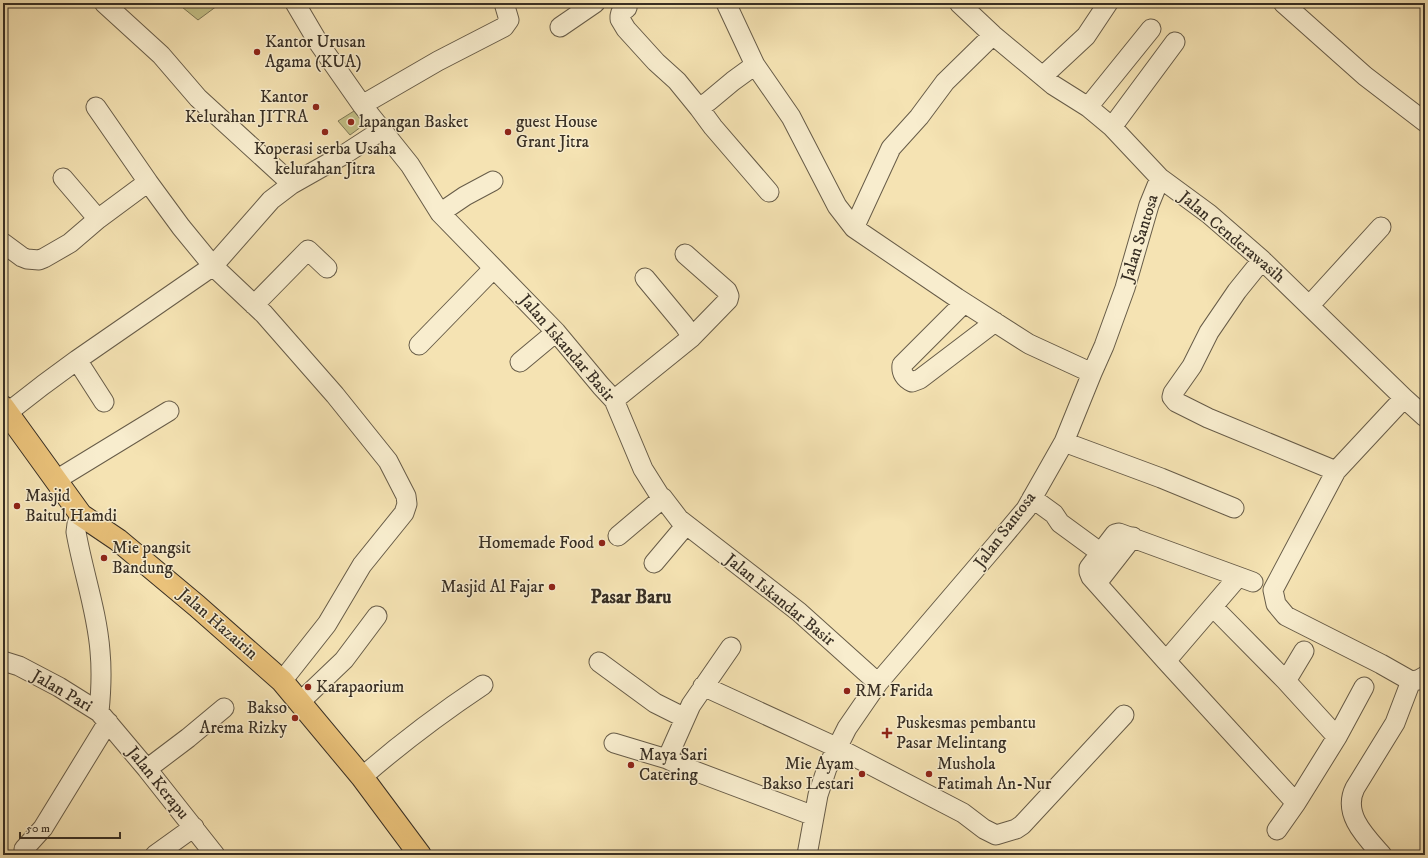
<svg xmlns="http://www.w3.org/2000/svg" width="1428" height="858" font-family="'IM FELL DW Pica',serif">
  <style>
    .green { fill: #c4c187; stroke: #7e7856 }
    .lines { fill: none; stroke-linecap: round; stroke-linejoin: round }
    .minor-casing { stroke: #675c48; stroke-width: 21 }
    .major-casing { stroke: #382f24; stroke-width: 24 }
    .minor { stroke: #f8edce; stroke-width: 19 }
    .major { stroke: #eac27a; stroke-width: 22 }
    .poi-dot { fill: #8f2418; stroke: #f8edce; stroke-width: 1.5 }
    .labels { text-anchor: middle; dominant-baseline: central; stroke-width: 3; stroke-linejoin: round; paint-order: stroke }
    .poi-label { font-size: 17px; fill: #382f24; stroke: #f8edce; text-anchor: start }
    .street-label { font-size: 17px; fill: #382f24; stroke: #f8edce }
    .quarter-label { font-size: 19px; font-weight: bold; fill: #382f24; stroke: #f8edce }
  </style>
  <rect width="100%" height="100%" fill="#f5e3b3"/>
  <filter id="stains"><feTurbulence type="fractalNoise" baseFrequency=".005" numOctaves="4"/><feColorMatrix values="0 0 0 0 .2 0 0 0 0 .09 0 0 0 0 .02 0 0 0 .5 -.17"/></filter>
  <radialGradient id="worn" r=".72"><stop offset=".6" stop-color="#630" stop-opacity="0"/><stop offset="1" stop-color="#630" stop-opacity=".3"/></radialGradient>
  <!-- green -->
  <path class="green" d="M177,3H221L198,20Z
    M354,111L365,124L350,135L338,121Z"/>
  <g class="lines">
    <!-- minor casing -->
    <g class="minor-casing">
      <path id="minor" d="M104,3L161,55L198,98L292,184
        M295,3L318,42L362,105L410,165L440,213L556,332L601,386L614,400L643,469L660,496L663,498L679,519L799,612L878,683
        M726,3L755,65L791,117L837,206L854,228L957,298L1029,344L1092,373
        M959,3L993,35L1053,85L1088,107L1112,127L1160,178L1209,214L1262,260L1404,398L1425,417
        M1283,3L1365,76L1425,122
        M627,8L621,12L620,16V19L626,29L656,62L677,81L699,108L713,127L769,192
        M560,27L595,3
        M1043,76L1086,36L1108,3
        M362,105L438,61L504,27L509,20L504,3
        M96,107L148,182
        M1088,107L1151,29
        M699,108L709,101L733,81L755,65
        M1112,127L1175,42
        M63,178L98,219
        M440,213L465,196L493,181
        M854,228L891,148L919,117L945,82L993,35
        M3,243L22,257L27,259L39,260L44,258L70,243L98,219L148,182L181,227L213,266L264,314L335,395L388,461L406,496L407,504L404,513L362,565L327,624L282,681
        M685,254L727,291L729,296L728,300L692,337
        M1262,260L1237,291L1209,332L1192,366L1173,393L1172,397L1176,402L1208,418L1336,471
        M964,303L902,365C901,373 905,379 912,382L920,379L995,322
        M254,305L308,250L327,268
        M1310,305L1381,227
        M419,345L493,269
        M77,360L104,402
        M520,362L556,332
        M1404,398L1336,471L1273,590L1276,604L1286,616L1381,664L1411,681L1418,680L1425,676
        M614,400L692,337L684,325L645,278
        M7,413L43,385L77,360L213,266L271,200L292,184L345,154L382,130
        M1064,442L1161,478L1234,508
        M56,480L169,411
        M1032,498L1054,514L1060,523L1101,553
        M81,515L77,524L76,532C83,572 97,611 100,651C102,672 101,692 99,712
        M618,536L663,498
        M654,563L686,525
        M1253,582L1119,533L1115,534L1089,568V572L1091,577L1166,661L1296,803L1337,737L1364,687
        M1097,583L1133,537
        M1213,607L1286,681L1337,737
        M731,647L691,705L667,759L684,767L814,816
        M3,661L19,666L59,687L99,712L147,769L215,855
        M1166,661L1238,577
        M599,662L655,703L685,718
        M1286,681L1304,651
        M703,686L838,748L963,813L984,829L996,835L1016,829L1022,825L1124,715
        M300,702L344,660L377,616
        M614,743L667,759
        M147,769L188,738L224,708
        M362,777C400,744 441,713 483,685
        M1277,830L1296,803
        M24,849L43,828L108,722
        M155,855L194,827
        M807,855L818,795L827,768L847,728L878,683L995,546L1026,509L1064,442L1092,373L1104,346L1125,288L1149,205L1160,178
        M1382,855C1366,837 1342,814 1355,788L1395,723L1411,681"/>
    </g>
    <!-- major casing -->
    <g class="major-casing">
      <path id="major" d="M3,407L81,515L118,540L197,606L282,681L362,777L420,855"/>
    </g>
    <!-- minor -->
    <use href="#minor" class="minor"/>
    <!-- major -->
    <use href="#major" class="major"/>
  </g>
  <!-- markers -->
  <g class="poi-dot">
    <circle cx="257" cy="52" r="4"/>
    <circle cx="316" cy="107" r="4"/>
    <circle cx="351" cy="122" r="4"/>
    <circle cx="325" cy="132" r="4"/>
    <circle cx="508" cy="132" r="4"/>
    <circle cx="17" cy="506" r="4"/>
    <circle cx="602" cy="543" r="4"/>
    <circle cx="104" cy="558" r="4"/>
    <circle cx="552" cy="587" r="4"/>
    <circle cx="308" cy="687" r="4"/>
    <circle cx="847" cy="691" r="4"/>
    <circle cx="295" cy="718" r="4"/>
    <path d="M885 727h4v4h4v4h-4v4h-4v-4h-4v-4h4z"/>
    <circle cx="631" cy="765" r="4"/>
    <circle cx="862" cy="774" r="4"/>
    <circle cx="929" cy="774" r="4"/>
  </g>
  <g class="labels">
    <!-- poi labels -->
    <g class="poi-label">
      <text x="265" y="42">Kantor Urusan<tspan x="265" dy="20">Agama (KUA)</tspan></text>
      <text x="308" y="97" text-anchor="end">Kantor<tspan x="308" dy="20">Kelurahan JITRA</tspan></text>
      <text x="359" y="122">lapangan Basket</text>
      <text x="516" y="122">guest House<tspan x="516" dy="20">Grant Jitra</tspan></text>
      <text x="325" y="149" text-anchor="middle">Koperasi serba Usaha<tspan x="325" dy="20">kelurahan Jitra</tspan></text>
      <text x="25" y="496">Masjid<tspan x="25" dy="20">Baitul Hamdi</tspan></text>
      <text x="594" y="543" text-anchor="end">Homemade Food</text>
      <text x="112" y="548">Mie pangsit<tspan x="112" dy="20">Bandung</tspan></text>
      <text x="544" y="587" text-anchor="end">Masjid Al Fajar</text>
      <text x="316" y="687">Karapaorium</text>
      <text x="855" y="691">RM. Farida</text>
      <text x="287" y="708" text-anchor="end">Bakso<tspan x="287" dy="20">Arema Rizky</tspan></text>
      <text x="896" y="723">Puskesmas pembantu<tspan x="896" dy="20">Pasar Melintang</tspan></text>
      <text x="639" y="755">Maya Sari<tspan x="639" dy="20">Catering</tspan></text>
      <text x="854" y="764" text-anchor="end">Mie Ayam<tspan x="854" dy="20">Bakso Lestari</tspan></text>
      <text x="937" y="764">Mushola<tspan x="937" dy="20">Fatimah An-Nur</tspan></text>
    </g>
    <!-- street labels -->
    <g class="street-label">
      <text transform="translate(1232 237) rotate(40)">Jalan Cenderawasih</text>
      <text transform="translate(1140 238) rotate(-73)">Jalan Santosa</text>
      <text transform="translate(567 348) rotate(49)">Jalan Iskandar Basir</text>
      <text transform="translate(1005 530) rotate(-53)">Jalan Santosa</text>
      <text transform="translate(780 600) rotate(39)">Jalan Iskandar Basir</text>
      <text transform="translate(218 624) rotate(41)">Jalan Hazairin</text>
      <text transform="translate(62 691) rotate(30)">Jalan Pari</text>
      <text transform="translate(158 783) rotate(51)">Jalan Kerapu</text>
    </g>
    <!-- quarter labels -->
    <g class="quarter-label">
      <text x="631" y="597">Pasar Baru</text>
    </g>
  </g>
  <!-- margin -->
  <rect width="1428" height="858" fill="none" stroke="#f5e3b3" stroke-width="16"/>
  <rect x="4" y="4" width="1420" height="850" fill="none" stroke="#382f24" stroke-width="2"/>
  <rect x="8" y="8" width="1412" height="842" fill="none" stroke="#382f24"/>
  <!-- scale -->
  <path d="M20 832v6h100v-6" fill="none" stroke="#382f24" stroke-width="2"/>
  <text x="26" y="832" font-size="12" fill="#382f24" stroke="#f8edce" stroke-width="3" paint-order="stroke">50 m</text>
  <rect width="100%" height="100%" filter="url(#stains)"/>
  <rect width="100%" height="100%" fill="url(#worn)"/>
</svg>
